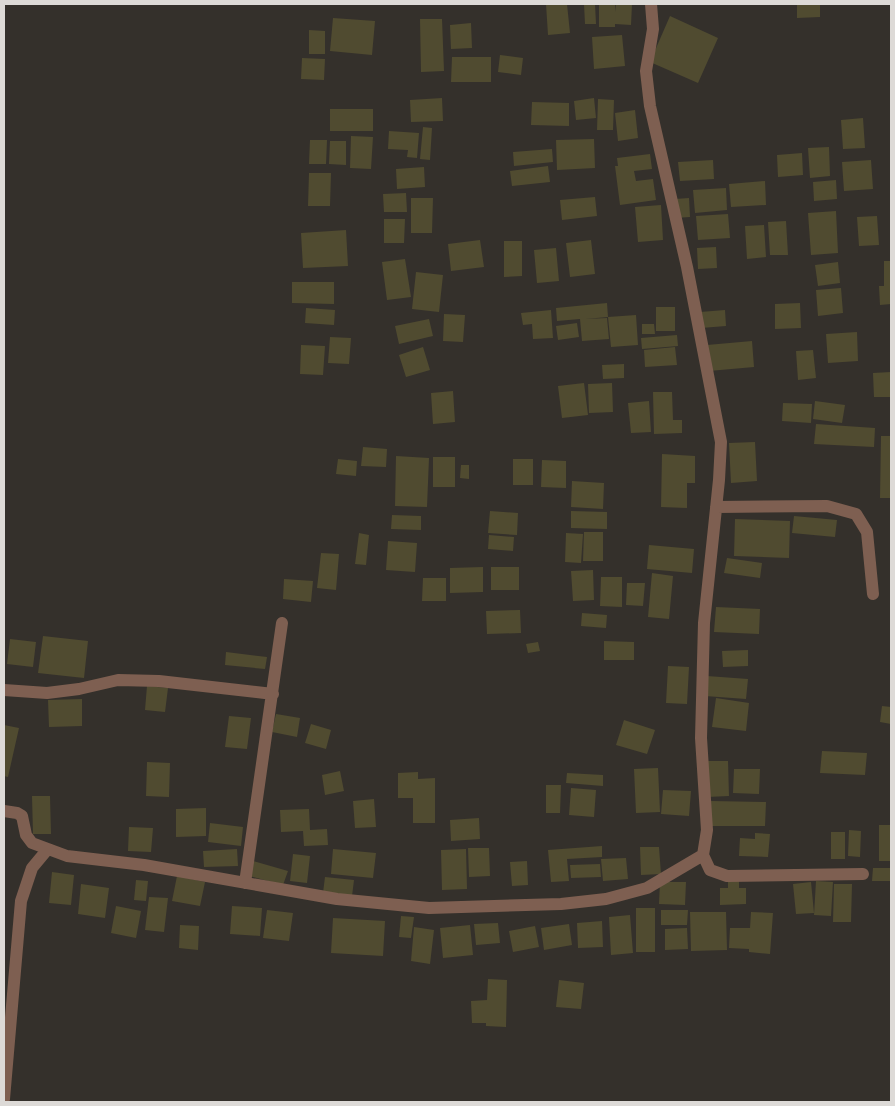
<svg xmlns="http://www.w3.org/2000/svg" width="895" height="1106" font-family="'Libre Baskerville',serif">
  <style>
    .building { fill: #504b30 }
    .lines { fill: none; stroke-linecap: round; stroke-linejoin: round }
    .street { stroke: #7e5f51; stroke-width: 12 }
  </style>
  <rect width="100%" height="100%" fill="#34302b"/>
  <!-- building -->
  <path class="building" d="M546,4H567L570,33L548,35Z
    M584,4H595L596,24H585Z
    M599,4H615V12L616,4H632L631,25L615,24V27H599Z
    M797,4H820V17L797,18Z
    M670,16L718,38L698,83L650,62Z
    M333,18L375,21L372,55L330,51Z
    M420,19H442L444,71L421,72Z
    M471,23L472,48L451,49L450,25Z
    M309,30L325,31V54H309Z
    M622,35L625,66L594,69L592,37Z
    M500,55L523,58L521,75L498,72Z
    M452,57H491V82H451Z
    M302,58L325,59L324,80L301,79Z
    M442,98L443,121L411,122L410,100Z
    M594,98L596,118L576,120L574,101Z
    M598,99L614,100L613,130H597Z
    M532,102L569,103V126L531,125Z
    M330,109H373V131H330Z
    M635,110L638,138L618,141L615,113Z
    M863,118L865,148L843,149L841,120Z
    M423,127L432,128L430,160L420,159Z
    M389,131L419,133L417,158L407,157L408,150L388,149Z
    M351,136L373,137L371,169L350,168Z
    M594,139L595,168L557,170L556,140Z
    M310,140H327L326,164H309Z
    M330,141H346V165L329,164Z
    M829,147L830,176L810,178L808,148Z
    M552,149L553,162L514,166L513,152Z
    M802,153L803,175L778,177L777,155Z
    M650,154L652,169L634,171L636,181L653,179L656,200L620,205L615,166H618L617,158Z
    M713,160L714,179L680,181L678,162Z
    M871,160L873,189L844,191L842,162Z
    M548,166L550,182L512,186L510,171Z
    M424,167L425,187L397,189L396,169Z
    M309,173H331L330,206H308Z
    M836,180L837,199L814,201L813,182Z
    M765,181L766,205L731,207L729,184Z
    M726,188L727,210L695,213L693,190Z
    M406,193L407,212H384L383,194Z
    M595,197L597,216L562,220L560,200Z
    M411,198H433L432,233H411Z
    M689,198L690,217L675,218V199Z
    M661,205L663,240L638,242L635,207Z
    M836,211L838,253L811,255L808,213Z
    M728,214L730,238L698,240L696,216Z
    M877,216L879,245L859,246L857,217Z
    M384,219H405L404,243H384Z
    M786,221L788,255H770L768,222Z
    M764,225L766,257L747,259L745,226Z
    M346,230L348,266L303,268L301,233Z
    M480,240L484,267L451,271L448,244Z
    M591,240L595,274L570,277L566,243Z
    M504,241H522V276L504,277Z
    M716,247L717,268L698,269L697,248Z
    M556,248L559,281L537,283L534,250Z
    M405,259L411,297L387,300L382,262Z
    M884,261H891V304L880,305L879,286H884Z
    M838,262L840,283L818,286L815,265Z
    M416,272L443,275L439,312L412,309Z
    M292,282H334V304L292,303Z
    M841,288L843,313L818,316L816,290Z
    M607,303L608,317L585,319L607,318L609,339L582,341L580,319L557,321L556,308Z
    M800,303L801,328L775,329V304Z
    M656,307H675V331H656Z
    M306,308L335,310L334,325L305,323Z
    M551,310L553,338L533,339L532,324L523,325L521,313Z
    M725,310L726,326L701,328L700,312Z
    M444,314L465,315L463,342L443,341Z
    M636,315L638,345L611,347L608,317Z
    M429,319L433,336L399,344L395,326Z
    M577,323L579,337L558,340L556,326Z
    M642,324H654L655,334H642Z
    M857,332L858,361L828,363L826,334Z
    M677,335L678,346L642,349L641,338Z
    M330,337L351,338L349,364L328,363Z
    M752,341L754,367L709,371L707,345Z
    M301,345L325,346L323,375L300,374Z
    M423,347L430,370L406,377L399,355Z
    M675,347L677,365L645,367L644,350Z
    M813,350L816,378L798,380L796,351Z
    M624,364V378L603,379L602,365Z
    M891,372V397H874L873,373Z
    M584,383L588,415L562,418L558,386Z
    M612,383L613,412L589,413L588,384Z
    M453,391L455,422L433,424L431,393Z
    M653,392H672L673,420H682V433L654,434Z
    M649,401L651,432L631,433L628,403Z
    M815,401L845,405L842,423L813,419Z
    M783,403L812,404L811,423L782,421Z
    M816,424L875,428L874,447L814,444Z
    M881,436H891V498H880Z
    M755,442L757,481L731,483L729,443Z
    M363,447L387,449L386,467L361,466Z
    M662,454L695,456V483H687V508L661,507Z
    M396,456L429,458L427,507L395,506Z
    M433,457H455V487H433Z
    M338,459L357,461L356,476L336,474Z
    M513,459H533V485H513Z
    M542,460L566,461V488L541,487Z
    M461,465H469V479L460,478Z
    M572,481L604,483L603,509L571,507Z
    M490,511L518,513L517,535L488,533Z
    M571,511L607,512V529L571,528Z
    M392,515L421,516V530L391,529Z
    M794,516L837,520L835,537L792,533Z
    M735,519L790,521L789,558L734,556Z
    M584,532H603V561H583Z
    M359,533L369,535L366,565L355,564Z
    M566,533L583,534L581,563L565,562Z
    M489,535L514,537L513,551L488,549Z
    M388,541L417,543L415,572L386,570Z
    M649,545L694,549L692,573L647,569Z
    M321,553L339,554L336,590L317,588Z
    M727,558L762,563L760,578L724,573Z
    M483,567V592L450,593V568Z
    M491,567H519V590H491Z
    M593,570L594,600L573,601L571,571Z
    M652,573L673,576L669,619L648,617Z
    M601,577H622V607L600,606Z
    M423,578H446V601H422Z
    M284,579L313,581L311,602L283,599Z
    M627,583H645L643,606L626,605Z
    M716,607L760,609L759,634L714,632Z
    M520,610L521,633L487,634L486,611Z
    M582,613L607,615L606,628L581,626Z
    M43,636L88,641L84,678L38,673Z
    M10,639L36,642L33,667L7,664Z
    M604,641L634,642V660H604Z
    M538,642L540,651L528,653L526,644Z
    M748,650V666L723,667L722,651Z
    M226,652L267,657L265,669L225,665Z
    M668,666L689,667L687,704L666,703Z
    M707,676L748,679L746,699L705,696Z
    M147,686L168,688L165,712L145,710Z
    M716,698L749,703L746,731L712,727Z
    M82,699V726L49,727L48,700Z
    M882,706L891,707V724L880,722Z
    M276,714L300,718L297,737L272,732Z
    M229,716L251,718L247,749L225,747Z
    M624,720L655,730L647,754L616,745Z
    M311,724L331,730L326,749L305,743Z
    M4,725L19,728L8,777L4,776Z
    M822,751L867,753L865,775L820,773Z
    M706,761H728L729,796L707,797Z
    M147,762L170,763L169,797L146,796Z
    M658,768L660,812L636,813L634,769Z
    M734,769H760L759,794L733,793Z
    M340,771L344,791L325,795L322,775Z
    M418,772V779L435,778V823H413V798H398V773Z
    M567,773L603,775V786L566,783Z
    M546,785H561L560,813H546Z
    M571,788L596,790L594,817L569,815Z
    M663,790L691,791L689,816L661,814Z
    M32,796H50L51,834H33Z
    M374,799L376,827L355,828L353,801Z
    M711,801L766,802L765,826H711Z
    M206,808V836L176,837V809Z
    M309,809L310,830L327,829L328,845L304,846L303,831L281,832L280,810Z
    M479,818L480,839L451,841L450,820Z
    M210,823L243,827L241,846L208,842Z
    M879,825H891V861H879Z
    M129,827L153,828L151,852L128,851Z
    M849,830L861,831L860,857L848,856Z
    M831,832H845V859H831Z
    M755,833L770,834L768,857L739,856L740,838L755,839Z
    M602,846V857L567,859L569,881L551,882L548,850Z
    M640,847H659L661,874L641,875Z
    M468,848H489L490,876L469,877Z
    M237,849L238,866L204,867L203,851Z
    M333,849L376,853L373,878L331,874Z
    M466,849L467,889L442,890L441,850Z
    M293,854L310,856L307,883L290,881Z
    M626,858L628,879L603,881L601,859Z
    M253,861L288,871L283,885L249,876Z
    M527,861L528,885L512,886L510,862Z
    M600,864L601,877L571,878L570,865Z
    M873,868H891V881H872Z
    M52,872L74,875L71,905L49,903Z
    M177,876L205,882L200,906L172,901Z
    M325,877L354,880L352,896L323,893Z
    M136,880L148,881L146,901L134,900Z
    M739,880V888H746V904L720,905V888H728V881Z
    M816,881L833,882L831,916L814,915Z
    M660,882H686L685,905L659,904Z
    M811,882L814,913L796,914L793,884Z
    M81,884L109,888L105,918L78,914Z
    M834,884H852L851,922H833Z
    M149,897L168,898L164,932L145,930Z
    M116,906L141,911L136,938L111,933Z
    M232,906L262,908L260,936L230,934Z
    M636,908H655V952H636Z
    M267,910L293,913L289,941L263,938Z
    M661,910H688L687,925H661Z
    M690,912H726L727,950L691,951Z
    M751,912L773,913L770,954L749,952V949L729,948L730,928H750Z
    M630,915L633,953L611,955L609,917Z
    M401,916L414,917L411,938L399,937Z
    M333,918L385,921L383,956L331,953Z
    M602,921L603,947L578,948L577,923Z
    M498,923L500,943L476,945L474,924Z
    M569,924L572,945L544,950L541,928Z
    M180,925L199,926L198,950L179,948Z
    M470,925L473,955L443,958L440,928Z
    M535,926L539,947L513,952L509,931Z
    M414,927L434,930L430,964L411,961Z
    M687,928L688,949L665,950V929Z
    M488,979L507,980L506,1027L486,1026V1023H472L471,1001L487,1000Z
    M559,980L584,983L581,1009L556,1007Z"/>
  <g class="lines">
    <!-- street -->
    <path class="street" d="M716,507L827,506L856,514L867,532L873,594
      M4,690L47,693L79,689L118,680L159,681L273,694
      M4,811L17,813L22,816L26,835L32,843L67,856L144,865L337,899L429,908L561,904L606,899L647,888L703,855L707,830L701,738L704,623L719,480L721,442L687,267L650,106L646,71L653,29L651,4
      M703,855L710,870L727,876L863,874
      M245,883L282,623
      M4,1099L21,901L32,868L47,850"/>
  </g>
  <!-- border -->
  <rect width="895" height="1106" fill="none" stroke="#dddad7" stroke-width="10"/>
</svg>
